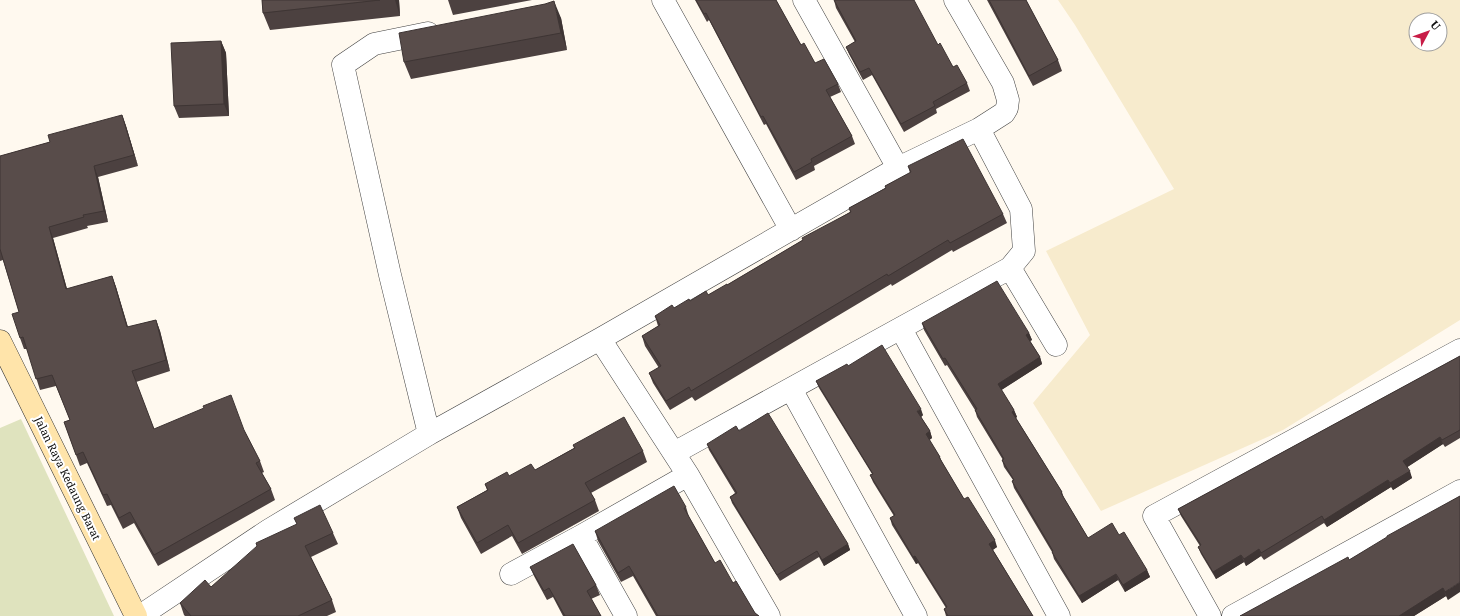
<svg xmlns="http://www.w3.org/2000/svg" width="1460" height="616" font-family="'Noto Serif',serif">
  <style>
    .farmland { fill: #f7ebcd; fill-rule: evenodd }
    .cemetery { fill: #dfe3be }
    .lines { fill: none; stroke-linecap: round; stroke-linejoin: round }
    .street-casing { stroke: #414141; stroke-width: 23 }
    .secondary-casing { stroke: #303030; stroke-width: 23 }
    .street { stroke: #fff; stroke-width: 22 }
    .secondary { stroke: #ffe4aa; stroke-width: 22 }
    .wall { fill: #4c4140 }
    .shaded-wall { fill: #3e3534 }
    .building { fill: #584c4a; stroke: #3e3534 }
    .labels { text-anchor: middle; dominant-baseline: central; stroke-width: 4; stroke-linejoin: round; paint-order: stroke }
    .street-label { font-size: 11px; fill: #0e0e0e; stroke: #fff }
  </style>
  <rect width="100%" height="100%" fill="#fff9ef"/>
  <!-- farmland -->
  <path class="farmland" d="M1058,0H1460V320L1283,430L1101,511L1033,403L1090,335L1046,251L1174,189L1075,25ZM1416,20H1440V44H1416Z"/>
  <!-- cemetery -->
  <path class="cemetery" d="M21,419L114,616H0V428Z"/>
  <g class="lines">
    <!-- street casing -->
    <g class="street-casing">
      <path id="street" d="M663,0L791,230
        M804,0L898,168
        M428,33L374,44L343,65L390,275L429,434
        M1010,268L1056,345
        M901,329L1059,616
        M600,339L688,475L769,616
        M791,389L916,616
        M674,453L1010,268L1024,251L1021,209L979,129
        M581,536L626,616
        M511,574L581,536L688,475
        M140,616L269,530L429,434L600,339L898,168L979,129L1004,113L1007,108L1008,100L1003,83L955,0
        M1210,616L1154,516L1460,350
        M1233,616L1460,491"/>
    </g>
    <!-- secondary casing -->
    <g class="secondary-casing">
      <path id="secondary" d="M0,341L136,616"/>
    </g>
    <!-- street -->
    <use href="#street" class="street"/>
    <!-- secondary -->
    <use href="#secondary" class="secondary"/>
  </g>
  <!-- wall -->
  <path class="wall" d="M262,0H399L400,16L270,30L263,13Z
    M448,0H532L453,15Z
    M695,0H776L801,45L815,63L838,84L841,92L830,97L852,136L855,144L814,166L815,170L796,180L766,124L764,125L709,20L707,22Z
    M834,0L938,45L953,67L967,83L970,91L936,109L937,113L904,132L872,75L863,80L849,54L846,47L855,42L836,8Z
    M987,0H1026L1058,60L1062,71L1033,86Z
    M545,4L561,18L567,50L411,79L404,62Z
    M221,41L226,53L229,116L179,118L174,106Z
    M122,115L126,126L138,166L98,177L108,222L87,226L88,228L53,238L67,289L112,276L116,287L128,327L156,320L160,331L170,371L136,382L154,429L244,430L260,461L264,472L262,473L271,489L275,500L158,566L134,523L123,529L111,505L107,506L87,463L80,466L64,422L70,420L56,386L40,390L27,349H24L20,338L19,312L3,260L0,261V156L50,142Z
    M908,166L1003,214L1007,223L953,252L952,250L892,286L891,284L695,401L692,397L670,410L653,383L649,373L659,368L645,346L642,336L658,326L655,316L690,301L708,295L727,285L850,212L849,208L886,188L885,186L910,173Z
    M922,323L1029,333L1032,340L1030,341L1040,357L1042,364L1001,390L1014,410L1017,417L1016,418L1062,492L1064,498L1088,538L1119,535L1147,570L1150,577L1125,592L1118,580L1082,603L1054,559L1052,552L1014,488L1012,481L1013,480L1004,467L1002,460H1003L977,417L975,410L947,365L945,366L924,330Z
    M1460,356V438L1445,447L1443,444L1407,467L1412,478L1393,490L1391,487L1327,527L1324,523L1264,560L1261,556L1246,566L1244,562L1216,579L1201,554L1198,547L1200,546L1181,516L1178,509Z
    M848,366L923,415L921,417L930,431L932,438L929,440L940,457L942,462L964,499L997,547L993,550L1033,616H946L944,609L946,608L918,563L916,564L892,525L890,518L894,516L873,482L870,475L872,474L819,388L816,381Z
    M739,431L848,544L850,550L824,566L819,557L780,581L732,503L730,497L735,493L709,450L707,444Z
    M573,445L643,451L647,462L591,493L595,500L599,511L522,554L512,536L481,554L461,518L457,507L487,490L485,484L509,476L535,470L574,448Z
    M1460,496L1448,600L1446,596L1414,616H1240L1349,560Z
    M686,507L689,517L715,563L733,583L755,613L759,616H656L633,576L621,582L598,541L595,531Z
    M294,518L333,533L338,544L311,557L332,600L336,612L327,616H185L184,615L180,603L211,587L297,524Z
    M530,567L596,585L600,595L591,599L601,616H563L553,597L547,600L534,576Z"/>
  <!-- shaded-wall -->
  <path class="shaded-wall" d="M395,0H399L400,16Z
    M554,1L561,18L567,50L561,33Z
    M221,41L226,53L229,116L224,104Z
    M122,115L126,126L138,166L134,155Z
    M94,166L98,177L108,222L104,211Z
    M49,227L53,238L70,300L66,289Z
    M112,276L116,287L131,338L127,327Z
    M156,320L160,331L170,371L166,360Z
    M1029,333L1032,340L1028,342L1026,335Z
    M1040,357L1042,364L1000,391L998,384Z
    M921,409L923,415L920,418L917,411Z
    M1014,410L1017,417L1015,418L1012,412Z
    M930,431L932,438L928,441L926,434Z
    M1440,437L1443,444L1406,468L1403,461Z
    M1410,471L1412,478L1393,490L1390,483Z
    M1388,480L1391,487L1327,527L1324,520Z
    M995,540L997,547L992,550L989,544Z
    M848,544L850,550L824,566L822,560Z
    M1259,549L1261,556L1246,566L1244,559Z
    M1241,555L1244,562L1216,579L1213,572Z
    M915,556L918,563L916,564L913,557Z
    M1147,570L1150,577L1125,592L1123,585Z
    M1116,574L1118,580L1082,603L1079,596Z
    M1460,582V592L1448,600L1445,592Z
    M1443,588L1446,596L1414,616H1399Z"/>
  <!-- building -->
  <path class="building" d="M262,0H380L263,13Z
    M696,0H776L801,45L804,43L815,63L824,59L838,84L826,90L852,136L811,159L812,162L794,172L763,116L761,117L706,13L704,14Z
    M834,0H914L938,45L940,43L953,67L957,65L967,83L933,102L935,106L901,124L869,68L860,72L846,47L856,41Z
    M989,0H1026L1058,60L1029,76Z
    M554,1L561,33L404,62L399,33L545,4Z
    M221,41L224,104L174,106L171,43Z
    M122,115L134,155L94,166L104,211L83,215L84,217L49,227L66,289L112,276L127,327L156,320L166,360L132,371L154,429L204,408L203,406L231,395L244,430L260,461L256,463L271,489L154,555L130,512L119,518L107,494L103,495L83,452L76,455L64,422L70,420L52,375L36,379L23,337L20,338L12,314L19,312L0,249V156L50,142L48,135Z
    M963,139L1003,214L950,243L948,240L888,276L887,274L691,391L689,387L666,401L649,373L661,366L642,336L660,325L655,316L672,305L674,308L689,299L690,301L706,291L708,295L727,284V285L803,240L802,238L851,212L849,208L886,188L885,186L911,172L908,166Z
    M997,281L1029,333L1026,335L1040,357L998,384L1014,410L1012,412L1062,492L1061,493L1088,538L1112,523L1119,535L1124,532L1147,570L1123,585L1116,574L1079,596L1052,552L1053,551L1012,481L1014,480L1002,460L1004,459L975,410L977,409L945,358L943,359L922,323Z
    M882,345L921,409L917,411L930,431L926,434L940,457H939L964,499L968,497L995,540L989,544L1033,616H948L944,609L947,607L915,556L913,557L890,518L895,515L870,475L873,474L816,381L847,364L848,366Z
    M1460,356V430L1442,440L1440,437L1403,461L1410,471L1390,483L1388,480L1324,520L1322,516L1261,553L1259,549L1244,559L1241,555L1213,572L1198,547L1201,545L1178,509Z
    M768,413L848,544L822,560L817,551L777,575L730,497L737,493L707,444L736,426L739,431Z
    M624,417L643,451L585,483L595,500L518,543L508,525L477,543L457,507L488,490L485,484L507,472L509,476L531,464L535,470L575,448L573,445Z
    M674,486L686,507L684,508L715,563L720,560L733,583L736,581L755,613L759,616H658L629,566L618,573L595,531Z
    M1460,496V582L1445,592L1443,588L1399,616H1240L1348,557L1349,560L1387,537V536Z
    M320,505L333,533L305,546L332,600L298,616H191L180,603L205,580L211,587L257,546L256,543L297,524L294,518Z
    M573,544L596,585L587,591L601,616H565L549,588L544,591L530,567Z"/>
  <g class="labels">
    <!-- street labels -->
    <g class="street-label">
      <text transform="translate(68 478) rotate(64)">Jalan Raya Kedaung Barat</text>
    </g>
  </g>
  <!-- north arrow -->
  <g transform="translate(1428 32) rotate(49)"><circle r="19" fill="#ffffff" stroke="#9f9f9f"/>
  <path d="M0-3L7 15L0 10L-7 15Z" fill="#c81c47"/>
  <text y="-6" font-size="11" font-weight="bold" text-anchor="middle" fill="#0e0e0e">U</text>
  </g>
</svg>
